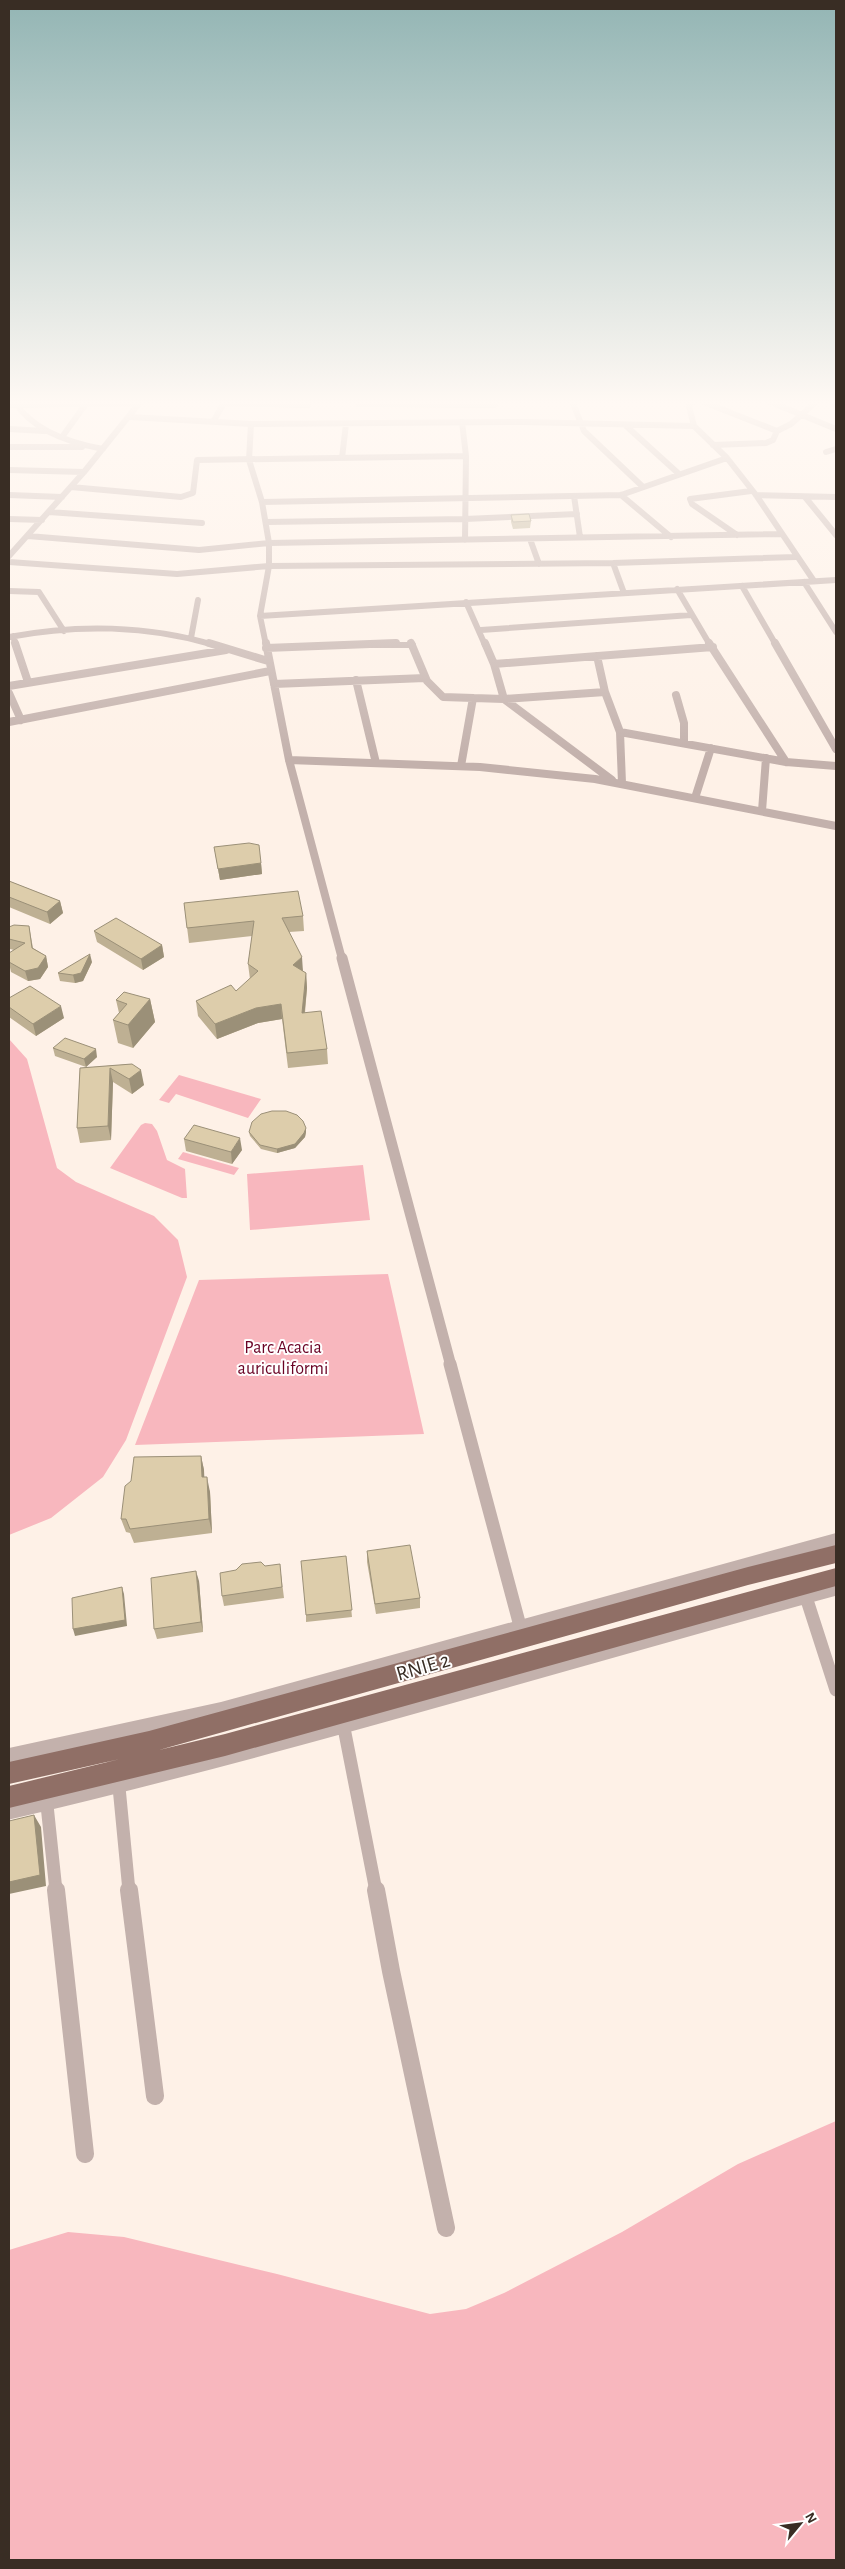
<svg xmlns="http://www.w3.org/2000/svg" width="845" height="2569" font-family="'Alegreya Sans',sans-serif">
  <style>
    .green { fill: #f8b7be }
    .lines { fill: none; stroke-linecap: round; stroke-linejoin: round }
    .minor-far4 { stroke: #c3b1ac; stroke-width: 6 }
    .minor-far3 { stroke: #c3b1ac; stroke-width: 8 }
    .minor-far2 { stroke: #c3b1ac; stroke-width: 11 }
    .minor-far1 { stroke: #c3b1ac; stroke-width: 13 }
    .minor { stroke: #c3b1ac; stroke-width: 18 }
    .tertiary { fill: #c3b1ac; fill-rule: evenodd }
    .trunk { fill: #906f66; fill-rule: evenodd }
    .wall { fill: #beb093 }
    .shaded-wall { fill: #9b9078 }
    .building { fill: #ddcdab; stroke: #9b9078 }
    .labels { text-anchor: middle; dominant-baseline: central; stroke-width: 4; stroke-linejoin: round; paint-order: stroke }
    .park-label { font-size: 18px; fill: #6a0325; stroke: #fff }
    .near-street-label { font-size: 21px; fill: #392d24; stroke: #fff }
  </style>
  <rect width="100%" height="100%" fill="#fef1e7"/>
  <!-- green -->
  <path class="green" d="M9,1039L27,1059L57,1168L76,1182L154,1216L178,1240L187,1277L126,1440L103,1477L51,1518L9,1535Z
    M179,1075L261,1099L248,1118L176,1094L169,1103L159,1100Z
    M145,1123L152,1124L157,1131L167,1160L185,1169L187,1198H182L110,1168L141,1125Z
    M183,1152L239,1168L234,1175L178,1159Z
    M363,1165L370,1220L250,1230L247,1174Z
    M388,1274L424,1434L135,1445L199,1280Z
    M836,2121V2560H9V2250L68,2232L124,2237L277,2274L430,2314L466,2309L504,2293L622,2232L738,2164Z"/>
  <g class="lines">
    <!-- minor-far4 -->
    <path class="minor-far4" d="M572,401L584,431L642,486
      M694,401L689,406L694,426L727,458L756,495L814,581
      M701,401L777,431L791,424L817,401
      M768,401L836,429
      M829,401L836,405
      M15,402C33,431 70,443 103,449
      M225,403L308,405
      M358,404L495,405L496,401
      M9,405L139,403
      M130,417L251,424L523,422L694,426
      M213,422L225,401
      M462,422L466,456L465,540
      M251,424L249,460L262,502L269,543V566L260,616L266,645
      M625,425L679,474
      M9,429L44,431
      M62,437L85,405
      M713,445L766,443L773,440L777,431
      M9,447H82
      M826,452L836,449
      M342,458L346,424
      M9,470L84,472
      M71,487L181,497L193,493L197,460L466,456
      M9,495L62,497
      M621,495L671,537
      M756,495L836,497
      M574,496L580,537
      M805,497L836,535
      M262,502L621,495L727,458
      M49,512L202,523
      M9,519L42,520
      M266,522L465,519L577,514
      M737,535L692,504L690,499L751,491
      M28,536L199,550L269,543L782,534
      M530,539L539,564
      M9,556L84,472L141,401
      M9,562L177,574L269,566L613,563L796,557
      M613,563L624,593
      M804,582L836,632
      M742,586L776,645
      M677,589L710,645
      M9,591L39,592L64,631
      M466,602L485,645
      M260,616L836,580
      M481,630L691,615
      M13,636L16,645
      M9,637C76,624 148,625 214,645
      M191,638L198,600
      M360,645H413"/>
    <!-- minor-far3 -->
    <path class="minor-far3" d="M15,643L28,682
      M209,643L268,661
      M266,643L289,760L342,959
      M411,643L427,681L443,697L504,699L605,692
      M485,643L494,664L504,699L612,780
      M709,643L786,762
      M775,643L836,749
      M266,648L396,643
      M597,656L605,692L620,732L622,783
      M494,664L713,647
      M356,680L376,763
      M274,684L425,678
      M9,686L226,650
      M9,693L21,720
      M676,695L684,723V743
      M9,722L270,671
      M620,732L786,762L836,766
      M289,760L480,767L595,779L836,826
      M461,766L473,698
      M695,798L711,748
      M762,811L766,758"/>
    <!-- minor-far2 -->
    <path class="minor-far2" d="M342,958L451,1366"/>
    <!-- minor-far1 -->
    <path class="minor-far1" d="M450,1364L520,1626
      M806,1597L836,1690
      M344,1728L376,1891
      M119,1787L129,1891
      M47,1805L56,1891
      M9,1813C287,1748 560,1664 836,1589"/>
    <!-- minor -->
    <path class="minor" d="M56,1890L85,2154
      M129,1890L155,2096
      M376,1890L391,1971L446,2228"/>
    <!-- tertiary -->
    <path class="tertiary" d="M836,1533V1547L221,1718L9,1765V1748L221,1702Z"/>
    <!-- trunk -->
    <path class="trunk" d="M836,1545V1563L748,1585L159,1750L225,1734L836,1568V1586L225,1756L9,1808V1786L120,1759L9,1784V1762L149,1731L748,1567Z"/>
  </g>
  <!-- wall -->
  <path class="wall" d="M511,515L531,521L530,528L513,529L511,522Z
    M214,847L261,863L262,874L220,880Z
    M9,881L60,901L63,913L50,924L9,907Z
    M184,903L303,916L304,931L289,932L303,971L306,973L307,988L305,1013L327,1049L328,1064L288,1068L282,1019L258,1023L217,1039L198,1016L196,1001L236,991L250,979L248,964L252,936L189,943Z
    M29,926L33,948L46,956L48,967L40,979L28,981L11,972L9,963V953L14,950L10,949L9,947V927Z
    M94,931L162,945L164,957L143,970L97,942Z
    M92,962L83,981L75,983L60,981L58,973Z
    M9,998L64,1018L36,1036L9,1017Z
    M150,999L155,1022L133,1048L118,1043L113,1020L119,1013L116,1000Z
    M53,1048L97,1057L86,1067L55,1056Z
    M132,1064L144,1085L132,1094L113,1082L111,1140L80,1143L77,1128L80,1068Z
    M306,1128V1132L305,1137L295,1148L277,1153L261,1149L250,1136L249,1132Z
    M184,1139L242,1150L232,1164L186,1151Z
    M201,1456L204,1470V1477L210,1492L212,1533L134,1543L130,1533L126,1532L121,1519Z
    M367,1551L420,1598V1608L376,1614L367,1562Z
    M346,1556L352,1617L306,1622V1615Z
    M265,1566L281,1574L284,1598L224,1606L222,1596Z
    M199,1581L203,1632L157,1639L154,1629Z"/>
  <!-- shaded-wall -->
  <path class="shaded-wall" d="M261,863L262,874L220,880L218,869Z
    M60,901L63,913L50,924L47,912Z
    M162,945L164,957L143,970L141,959Z
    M90,954L92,962L83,981L75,983L73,975Z
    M46,956L48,967L40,979L28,981L25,971Z
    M302,957L303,972L293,965Z
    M306,973L307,988L303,1028L302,1013Z
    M150,999L155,1022L133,1048L128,1025Z
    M281,1004L282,1019L258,1023L217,1039L215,1024L256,1008Z
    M61,1006L64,1018L36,1036L33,1024Z
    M96,1049L97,1057L86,1067L84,1059Z
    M110,1068L113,1082L111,1140L108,1126Z
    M141,1070L144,1085L132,1094L129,1079Z
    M306,1128V1132L305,1137L295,1148L277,1153V1149Z
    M240,1138L242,1150L232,1164L231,1152Z
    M201,1456L204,1470L205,1492L202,1477Z
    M207,1477L210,1492L212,1533L209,1519Z
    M196,1571L199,1581L203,1632L201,1622Z
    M122,1587L124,1594L127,1626L75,1636L73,1629Z
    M34,1815L41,1827L46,1886L9,1894V1882Z"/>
  <!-- building -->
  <path class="building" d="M529,514L531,521L513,522L511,515Z
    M249,843L259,845L261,863L218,869L214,847Z
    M9,881L60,901L47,912L9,897Z
    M298,891L303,916L282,918L302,957L293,965L306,973L302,1013L321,1011L327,1049L287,1053L281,1004L256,1008L215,1024L196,1001L231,985L236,991L258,971L248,964L254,921L187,928L184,903Z
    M116,918L162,945L141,959L94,931Z
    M14,925L29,926L32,948L46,956L38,968L25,971L9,962V953L25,943L9,939V927Z
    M90,954L81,973L73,975L58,973Z
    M30,986L61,1006L33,1024L9,1007V998Z
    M124,992L150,999L128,1025L113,1020L127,1004L116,1000Z
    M65,1038L96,1049L84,1059L53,1048Z
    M132,1064L141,1070L129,1079L110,1068L108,1126L77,1128L80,1068Z
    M272,1111H286L297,1115L303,1121L306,1128L304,1133L295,1144L277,1149L260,1145L249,1132L252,1122L261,1114Z
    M194,1125L240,1138L231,1152L184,1139Z
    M201,1456L202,1477H207L209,1519L130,1529L126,1519H121L125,1486L131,1481L134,1457Z
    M410,1545L420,1598L375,1604L367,1551Z
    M346,1556L352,1610L306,1615L301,1561Z
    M261,1562L265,1566L280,1564L282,1587L222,1596L220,1573L236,1570L242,1564Z
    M196,1571L201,1622L154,1629L151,1578Z
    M122,1587L125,1620L73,1629L72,1598Z
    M34,1815L40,1875L9,1882V1821Z"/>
  <!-- sky -->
  <linearGradient id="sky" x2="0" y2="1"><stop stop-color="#93b5b4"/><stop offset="0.53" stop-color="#fff9f4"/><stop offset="1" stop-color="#fff9f4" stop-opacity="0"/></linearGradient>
  <rect width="845" height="760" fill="url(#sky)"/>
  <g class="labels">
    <!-- park labels -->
    <g class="park-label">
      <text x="283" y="1348">Parc Acacia<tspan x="283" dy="21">auriculiformi</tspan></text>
    </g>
    <!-- near-street labels -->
    <g class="near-street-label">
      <text transform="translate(423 1667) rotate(-16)">RNIE 2</text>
    </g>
  </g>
  <!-- border -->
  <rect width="845" height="2569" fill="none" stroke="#392d24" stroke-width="20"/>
  <!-- north arrow -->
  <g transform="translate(800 2524) rotate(61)" stroke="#ffffff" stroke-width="4" paint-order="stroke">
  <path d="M0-4L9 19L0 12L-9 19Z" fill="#392d24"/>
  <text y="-8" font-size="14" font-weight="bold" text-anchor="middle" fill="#392d24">N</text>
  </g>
</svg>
